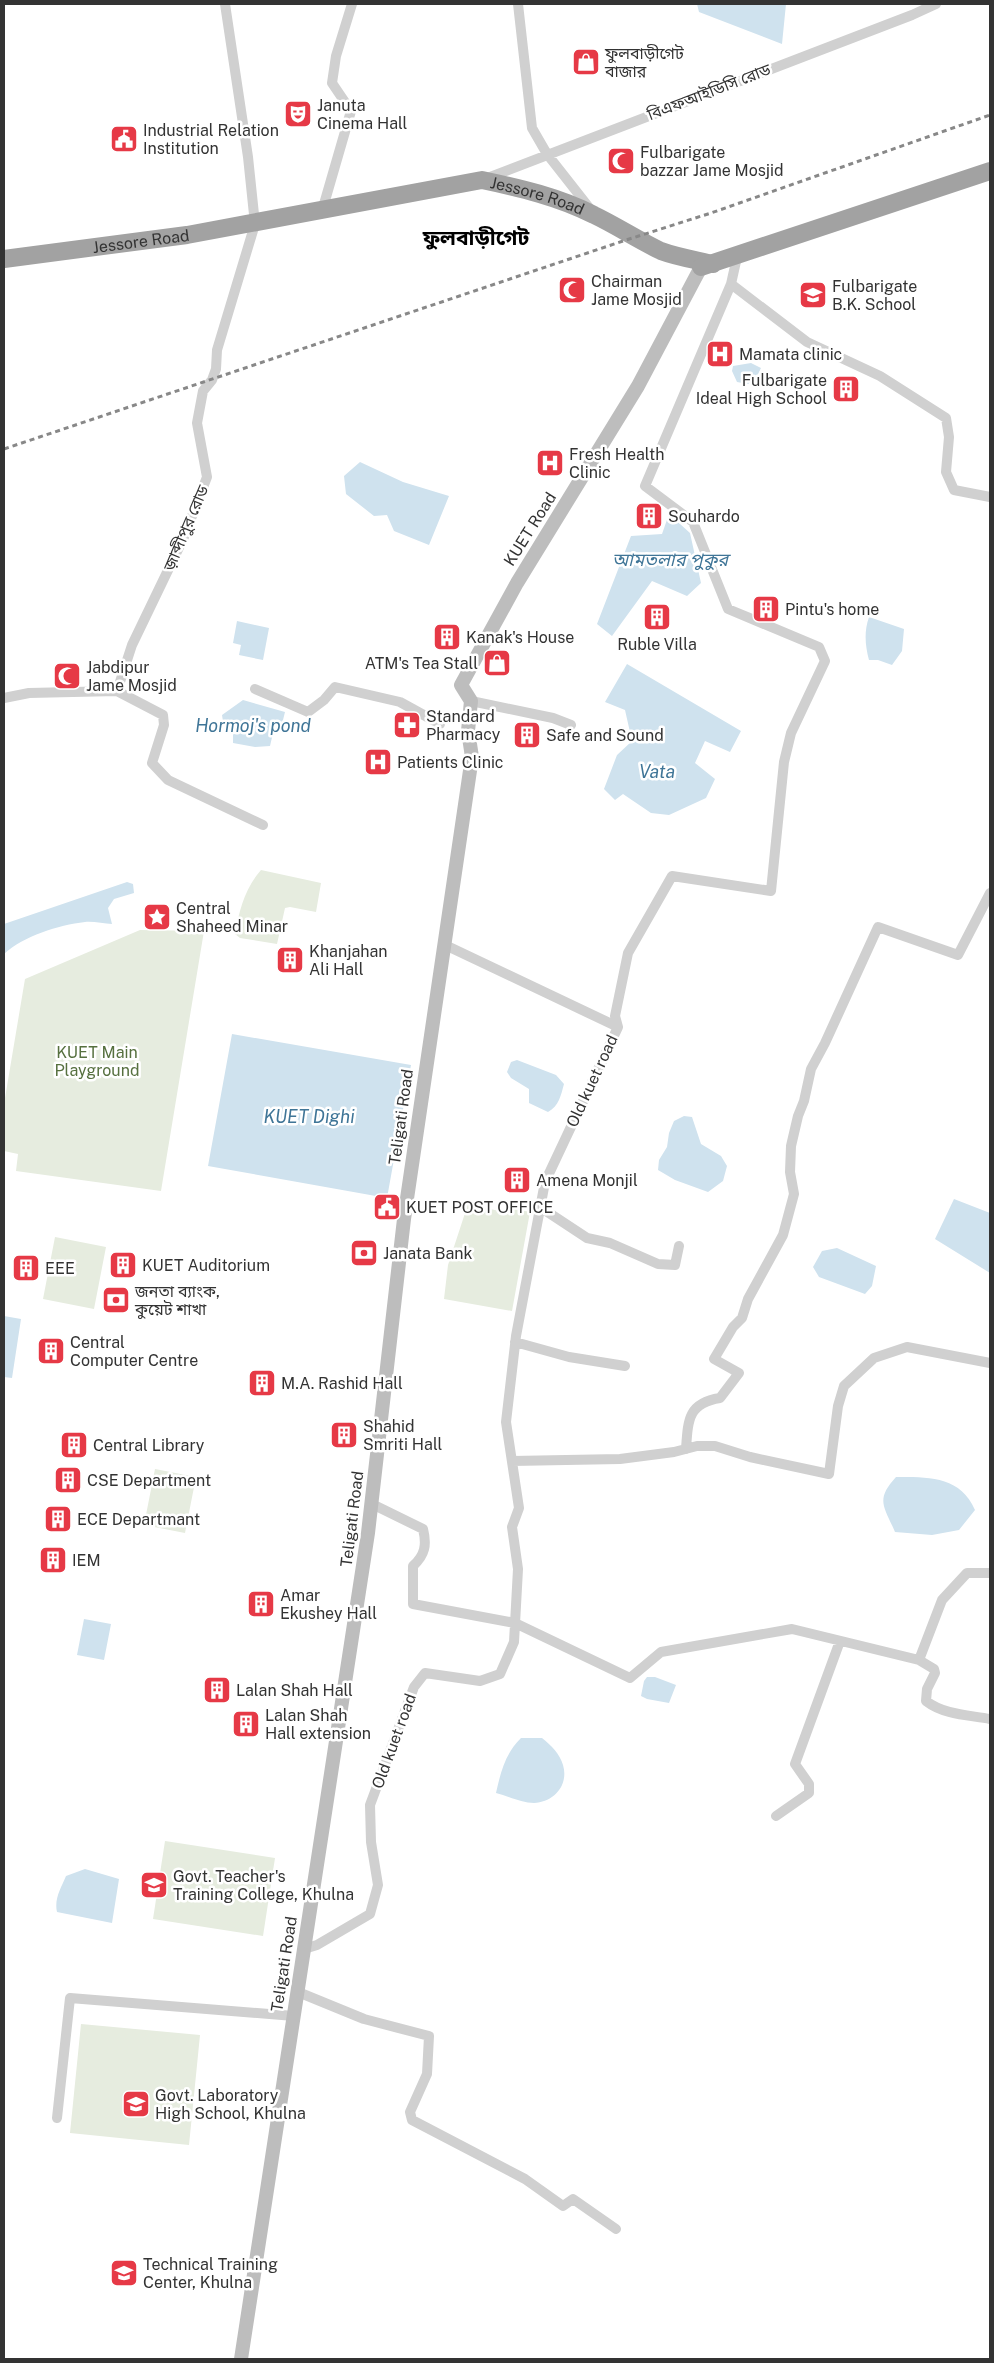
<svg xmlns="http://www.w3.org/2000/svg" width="994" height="2363" font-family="'Public Sans','Noto Sans Bengali',sans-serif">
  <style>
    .green { fill: #e6ecdf }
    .water { fill: #cfe2ee }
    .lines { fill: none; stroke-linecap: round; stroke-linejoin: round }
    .minor { stroke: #d0d0d0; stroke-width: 10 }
    .secondary { stroke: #bdbdbd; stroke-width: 14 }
    .trunk { stroke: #a2a2a2; stroke-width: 18 }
    .rail { stroke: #888; stroke-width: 3; stroke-dasharray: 5 4; stroke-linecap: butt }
    .labels { text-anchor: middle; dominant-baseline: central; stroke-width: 5; stroke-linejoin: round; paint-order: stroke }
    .poi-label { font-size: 16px; fill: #333; stroke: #fff; text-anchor: start }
    .street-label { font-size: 16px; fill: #333; stroke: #fff }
    .park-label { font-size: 16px; fill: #56703f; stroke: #fff }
    .water-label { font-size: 18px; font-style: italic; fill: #3f7597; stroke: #fff }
    .district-label { font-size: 21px; font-weight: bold; fill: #000; stroke: #fff }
  </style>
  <rect width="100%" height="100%" fill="#fff"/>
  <!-- green -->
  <path class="green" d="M261,870L321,883L316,912L290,907L285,908L277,944L240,938L235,934C239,911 245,888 261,870Z
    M140,930L204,931L161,1191L16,1171L18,1154L4,1151V1104L25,979Z
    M468,1204L508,1213L510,1208L530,1212L512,1311L444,1299L448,1265Z
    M55,1237L106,1247L94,1309L43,1299Z
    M155,1469L196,1477L185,1533L144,1525Z
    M165,1841L275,1858L263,1936L153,1919Z
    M81,2024L200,2035L189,2145L70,2133Z"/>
  <!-- water -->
  <path class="water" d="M697,4H786L782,44L699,12Z
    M751,363L761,368L756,378L748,384L737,382L732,371L733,366Z
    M360,462L403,482L449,496L429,545L394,531L387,515L374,516L346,494L344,476Z
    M669,514L690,533L701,583L687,596L652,581L612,636L597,624L631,536L662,534Z
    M869,617L904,629L902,651L892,665L878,660H869C865,645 864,631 869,617Z
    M237,621L269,628L263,660L239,655L241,645L233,643Z
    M627,664L741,731L730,752L705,741L695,763L715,779L706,798L669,815L651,813L623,794L615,800L604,789L617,755L632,741L625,710L605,702Z
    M243,700L285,712L281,728L273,733L270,746L255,747L233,743V732L224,728L222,715Z
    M127,882L133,884L134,893L114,899L108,908L112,924C104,924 93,921 85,922C58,925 24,936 4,954V924Z
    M232,1034L411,1065L387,1198L208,1166Z
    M517,1060L556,1075L564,1084C561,1095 559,1106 548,1112L529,1103V1089L511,1078L507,1072L511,1062Z
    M684,1116L692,1117L701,1144L721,1156L727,1166L723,1181L708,1192L675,1180L658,1170L659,1160L667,1147L669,1133L674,1121Z
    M954,1199L990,1213V1273L935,1239Z
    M837,1248L876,1266L872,1286L865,1294L819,1277L813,1267L822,1251Z
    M4,1316L21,1319L12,1378L4,1377Z
    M896,1477C929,1477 960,1476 975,1510L959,1530L932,1535L895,1532C884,1506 875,1500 896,1477Z
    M84,1619L111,1624L104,1660L77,1655Z
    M647,1677H655L676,1685L669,1703L647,1699L641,1696L644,1681Z
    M521,1738H542C551,1745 560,1754 563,1765C569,1785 554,1802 534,1803C522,1803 508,1796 496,1793C501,1771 505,1754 521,1738Z
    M85,1869L119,1879L112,1923L57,1912C54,1899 61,1888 66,1876Z"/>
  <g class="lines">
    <!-- minor -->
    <path class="minor" d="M518,4L532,128L547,154L591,210
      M485,179L912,15L936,4
      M322,211L351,111L332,83L336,56L352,4
      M731,284L807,342L880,376L946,418L949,437L946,472L954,490L990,497
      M255,689L308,712L324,700L335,687L400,702L440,724
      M117,691L163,715L164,725L152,763L168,780L263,825
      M4,698L29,693L117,691L132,645L184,537L207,477L197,423L203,391L212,380L216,369L217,350L255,224L248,157L225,4
      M471,701L553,718L571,725
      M443,944L618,1027
      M540,1207L587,1238L610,1243L658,1264L675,1265L679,1246
      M515,1342L569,1357L625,1366
      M686,1449C688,1420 688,1403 720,1398L739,1373L714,1359L733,1327L742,1318L748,1299L783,1235L794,1194L790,1172L791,1146L798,1116L804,1101L811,1069L825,1043L878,927L958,955L990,893
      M512,1461L620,1459L674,1452L697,1446H715L750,1457L829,1474L838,1406L844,1386L874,1358L907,1347L990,1363
      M372,1504L423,1529C427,1545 425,1555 413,1566V1604L515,1623L630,1678L661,1652L792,1629L919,1660L942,1600L967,1573H990
      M919,1660L934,1669L935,1673L927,1689L926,1701C944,1715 969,1715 990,1719
      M776,1816L809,1793V1784L795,1764L840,1641
      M304,1949L317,1945L370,1914L378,1885L371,1842L370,1805L414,1687L425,1673L480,1681L500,1674L514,1642L518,1569L512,1527L519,1508L506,1422L516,1336L545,1182L618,1027L615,1016L628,953L672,876L771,891L784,762L791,733L825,661L819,647L728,609L693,522L645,486L731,284L737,257
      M298,1992L364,2019L429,2036L427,2074L410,2112L412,2120L525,2179L563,2206L573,2199L616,2229
      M57,2118L70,1998L294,2016"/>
    <!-- secondary -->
    <path class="secondary" d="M241,2359L368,1533L404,1219L472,757L468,731L471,701L461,685L517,583L638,386L701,267L702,261"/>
    <!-- trunk -->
    <g class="trunk">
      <path id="s1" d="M4,259L187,235L482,180C520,188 559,197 594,215C617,226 638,240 661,251C677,257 696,260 713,264"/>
      <path d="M701,267L990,171"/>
    </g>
    <!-- rail -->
    <path class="rail" d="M4,449L623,241L711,213L990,115"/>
  </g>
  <!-- icons -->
  <defs>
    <g id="shop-square" transform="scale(1.4375)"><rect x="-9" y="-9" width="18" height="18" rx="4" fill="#e63946" stroke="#fff"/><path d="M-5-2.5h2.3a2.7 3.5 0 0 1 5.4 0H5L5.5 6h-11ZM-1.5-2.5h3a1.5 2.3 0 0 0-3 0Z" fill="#fff"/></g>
    <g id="theatre-square" transform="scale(1.4375)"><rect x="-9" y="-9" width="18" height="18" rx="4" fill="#e63946" stroke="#fff"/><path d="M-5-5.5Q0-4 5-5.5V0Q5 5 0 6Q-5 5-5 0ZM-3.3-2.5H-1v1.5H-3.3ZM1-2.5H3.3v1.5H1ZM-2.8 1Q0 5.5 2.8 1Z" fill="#fff"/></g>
    <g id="civic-square" transform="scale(1.4375)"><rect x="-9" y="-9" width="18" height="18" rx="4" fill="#e63946" stroke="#fff"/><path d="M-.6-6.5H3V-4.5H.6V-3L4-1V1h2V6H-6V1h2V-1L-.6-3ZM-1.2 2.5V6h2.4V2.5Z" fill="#fff"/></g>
    <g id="mosque-square" transform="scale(1.4375)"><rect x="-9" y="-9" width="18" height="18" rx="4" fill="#e63946" stroke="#fff"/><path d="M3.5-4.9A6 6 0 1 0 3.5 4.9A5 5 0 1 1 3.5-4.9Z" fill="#fff"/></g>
    <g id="school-square" transform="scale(1.4375)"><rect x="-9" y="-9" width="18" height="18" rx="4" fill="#e63946" stroke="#fff"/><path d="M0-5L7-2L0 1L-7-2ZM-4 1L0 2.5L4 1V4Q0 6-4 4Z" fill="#fff"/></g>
    <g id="hospital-square" transform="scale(1.4375)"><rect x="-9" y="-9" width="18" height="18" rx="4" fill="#e63946" stroke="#fff"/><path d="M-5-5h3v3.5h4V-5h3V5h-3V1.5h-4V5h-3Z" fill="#fff"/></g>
    <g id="building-square" transform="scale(1.4375)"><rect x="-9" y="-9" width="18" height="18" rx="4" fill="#e63946" stroke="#fff"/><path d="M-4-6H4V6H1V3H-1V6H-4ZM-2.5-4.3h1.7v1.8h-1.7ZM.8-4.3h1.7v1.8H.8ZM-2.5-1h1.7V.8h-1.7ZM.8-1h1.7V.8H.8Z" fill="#fff"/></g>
    <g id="pharmacy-square" transform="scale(1.4375)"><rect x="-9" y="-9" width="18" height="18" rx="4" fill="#e63946" stroke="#fff"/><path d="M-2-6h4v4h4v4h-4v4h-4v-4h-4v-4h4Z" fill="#fff"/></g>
    <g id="sight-square" transform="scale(1.4375)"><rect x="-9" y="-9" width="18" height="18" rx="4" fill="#e63946" stroke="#fff"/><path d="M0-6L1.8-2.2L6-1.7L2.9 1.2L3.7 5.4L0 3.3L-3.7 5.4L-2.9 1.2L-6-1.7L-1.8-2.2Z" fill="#fff"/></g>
    <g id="bank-square" transform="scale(1.4375)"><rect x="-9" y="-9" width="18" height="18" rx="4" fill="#e63946" stroke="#fff"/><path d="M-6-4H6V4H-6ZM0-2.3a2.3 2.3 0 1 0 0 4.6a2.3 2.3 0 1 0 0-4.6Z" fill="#fff"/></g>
    <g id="university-square" transform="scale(1.4375)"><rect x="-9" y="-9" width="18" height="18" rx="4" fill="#e63946" stroke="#fff"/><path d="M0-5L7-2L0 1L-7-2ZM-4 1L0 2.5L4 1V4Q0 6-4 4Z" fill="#fff"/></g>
  </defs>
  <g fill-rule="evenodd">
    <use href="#shop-square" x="586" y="62"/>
    <use href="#theatre-square" x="298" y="114"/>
    <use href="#civic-square" x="124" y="139"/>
    <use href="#mosque-square" x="621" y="161"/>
    <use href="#mosque-square" x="572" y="290"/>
    <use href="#school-square" x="813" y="295"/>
    <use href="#hospital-square" x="720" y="354"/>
    <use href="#building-square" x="846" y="389"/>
    <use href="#hospital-square" x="550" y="463"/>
    <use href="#building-square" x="649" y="516"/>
    <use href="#building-square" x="766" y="609"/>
    <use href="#building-square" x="657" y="617"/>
    <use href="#building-square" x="447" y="637"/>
    <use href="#shop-square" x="497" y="663"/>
    <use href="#mosque-square" x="67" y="676"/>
    <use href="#pharmacy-square" x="407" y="725"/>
    <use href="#building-square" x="527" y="735"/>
    <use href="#hospital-square" x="378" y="762"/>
    <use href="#sight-square" x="157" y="917"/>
    <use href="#building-square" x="290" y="960"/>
    <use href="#building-square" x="517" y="1180"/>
    <use href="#civic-square" x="387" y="1207"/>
    <use href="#bank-square" x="364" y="1253"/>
    <use href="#building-square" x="123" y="1265"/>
    <use href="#building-square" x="26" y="1268"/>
    <use href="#bank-square" x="116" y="1300"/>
    <use href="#building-square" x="51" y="1351"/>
    <use href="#building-square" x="262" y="1383"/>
    <use href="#building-square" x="344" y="1435"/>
    <use href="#building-square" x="74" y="1445"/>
    <use href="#building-square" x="68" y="1480"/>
    <use href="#building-square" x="58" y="1519"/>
    <use href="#building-square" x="53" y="1560"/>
    <use href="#building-square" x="261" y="1604"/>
    <use href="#building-square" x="217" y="1690"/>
    <use href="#building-square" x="246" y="1724"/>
    <use href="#university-square" x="154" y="1885"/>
    <use href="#school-square" x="136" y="2104"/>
    <use href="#school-square" x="124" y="2273"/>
  </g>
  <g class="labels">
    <!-- poi labels -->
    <g class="poi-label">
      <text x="605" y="53">ফুলবাড়ীগেট<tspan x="605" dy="18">বাজার</tspan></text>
      <text x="317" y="105">Januta<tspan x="317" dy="18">Cinema Hall</tspan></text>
      <text x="143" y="130">Industrial Relation<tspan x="143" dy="18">Institution</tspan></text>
      <text x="640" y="152">Fulbarigate<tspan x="640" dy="18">bazzar Jame Mosjid</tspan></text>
      <text x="591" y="281">Chairman<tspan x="591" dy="18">Jame Mosjid</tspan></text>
      <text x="832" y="286">Fulbarigate<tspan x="832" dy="18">B.K. School</tspan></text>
      <text x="739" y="354">Mamata clinic</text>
      <text x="827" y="380" text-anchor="end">Fulbarigate<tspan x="827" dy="18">Ideal High School</tspan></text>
      <text x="569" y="454">Fresh Health<tspan x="569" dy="18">Clinic</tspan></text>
      <text x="668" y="516">Souhardo</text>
      <text x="785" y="609">Pintu's home</text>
      <text x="466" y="637">Kanak's House</text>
      <text x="657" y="644" text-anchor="middle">Ruble Villa</text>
      <text x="478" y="663" text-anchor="end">ATM's Tea Stall</text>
      <text x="86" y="667">Jabdipur<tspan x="86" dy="18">Jame Mosjid</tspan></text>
      <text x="426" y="716">Standard<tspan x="426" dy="18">Pharmacy</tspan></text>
      <text x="546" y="735">Safe and Sound</text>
      <text x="397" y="762">Patients Clinic</text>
      <text x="176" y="908">Central<tspan x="176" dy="18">Shaheed Minar</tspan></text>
      <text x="309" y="951">Khanjahan<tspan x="309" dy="18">Ali Hall</tspan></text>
      <text x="536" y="1180">Amena Monjil</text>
      <text x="406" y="1207">KUET POST OFFICE</text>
      <text x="383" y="1253">Janata Bank</text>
      <text x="142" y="1265">KUET Auditorium</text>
      <text x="45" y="1268">EEE</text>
      <text x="135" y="1291">জনতা ব্যাংক,<tspan x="135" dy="18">কুয়েট শাখা</tspan></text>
      <text x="70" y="1342">Central<tspan x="70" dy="18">Computer Centre</tspan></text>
      <text x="281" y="1383">M.A. Rashid Hall</text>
      <text x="363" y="1426">Shahid<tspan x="363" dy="18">Smriti Hall</tspan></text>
      <text x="93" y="1445">Central Library</text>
      <text x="87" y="1480">CSE Department</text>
      <text x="77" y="1519">ECE Departmant</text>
      <text x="72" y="1560">IEM</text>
      <text x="280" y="1595">Amar<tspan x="280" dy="18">Ekushey Hall</tspan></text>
      <text x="236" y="1690">Lalan Shah Hall</text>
      <text x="265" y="1715">Lalan Shah<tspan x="265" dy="18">Hall extension</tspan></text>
      <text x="173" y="1876">Govt. Teacher's<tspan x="173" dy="18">Training College, Khulna</tspan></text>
      <text x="155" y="2095">Govt. Laboratory<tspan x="155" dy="18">High School, Khulna</tspan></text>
      <text x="143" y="2264">Technical Training<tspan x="143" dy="18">Center, Khulna</tspan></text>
    </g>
    <!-- street labels -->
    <g class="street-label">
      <text transform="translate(709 92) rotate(-21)">বিএফআইডিসি রোড</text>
      <text stroke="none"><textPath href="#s1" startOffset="542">Jessore Road</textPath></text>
      <text stroke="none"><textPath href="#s1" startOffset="138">Jessore Road</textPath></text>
      <text transform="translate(186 528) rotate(-67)">জ়াব্দীপুর রোড</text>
      <text transform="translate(530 529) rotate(-58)">KUET Road</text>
      <text transform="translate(592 1081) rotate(-65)">Old kuet road</text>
      <text transform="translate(401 1117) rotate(-82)">Teligati Road</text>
      <text transform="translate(352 1519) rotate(-83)">Teligati Road</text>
      <text transform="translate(394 1741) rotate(-70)">Old kuet road</text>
      <text transform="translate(284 1964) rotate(-81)">Teligati Road</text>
    </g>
    <!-- park labels -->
    <g class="park-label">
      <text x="97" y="1052">KUET Main<tspan x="97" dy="18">Playground</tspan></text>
    </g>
    <!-- water labels -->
    <g class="water-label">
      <text x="670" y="559">আমতলার পুকুর</text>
      <text x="253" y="725">Hormoj's pond</text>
      <text x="657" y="771">Vata</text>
      <text x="309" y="1116">KUET Dighi</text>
    </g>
    <!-- district labels -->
    <g class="district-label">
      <text x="476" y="237">ফুলবাড়ীগেট</text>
    </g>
  </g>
  <!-- border -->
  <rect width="994" height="2363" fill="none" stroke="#333333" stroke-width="10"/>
</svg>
